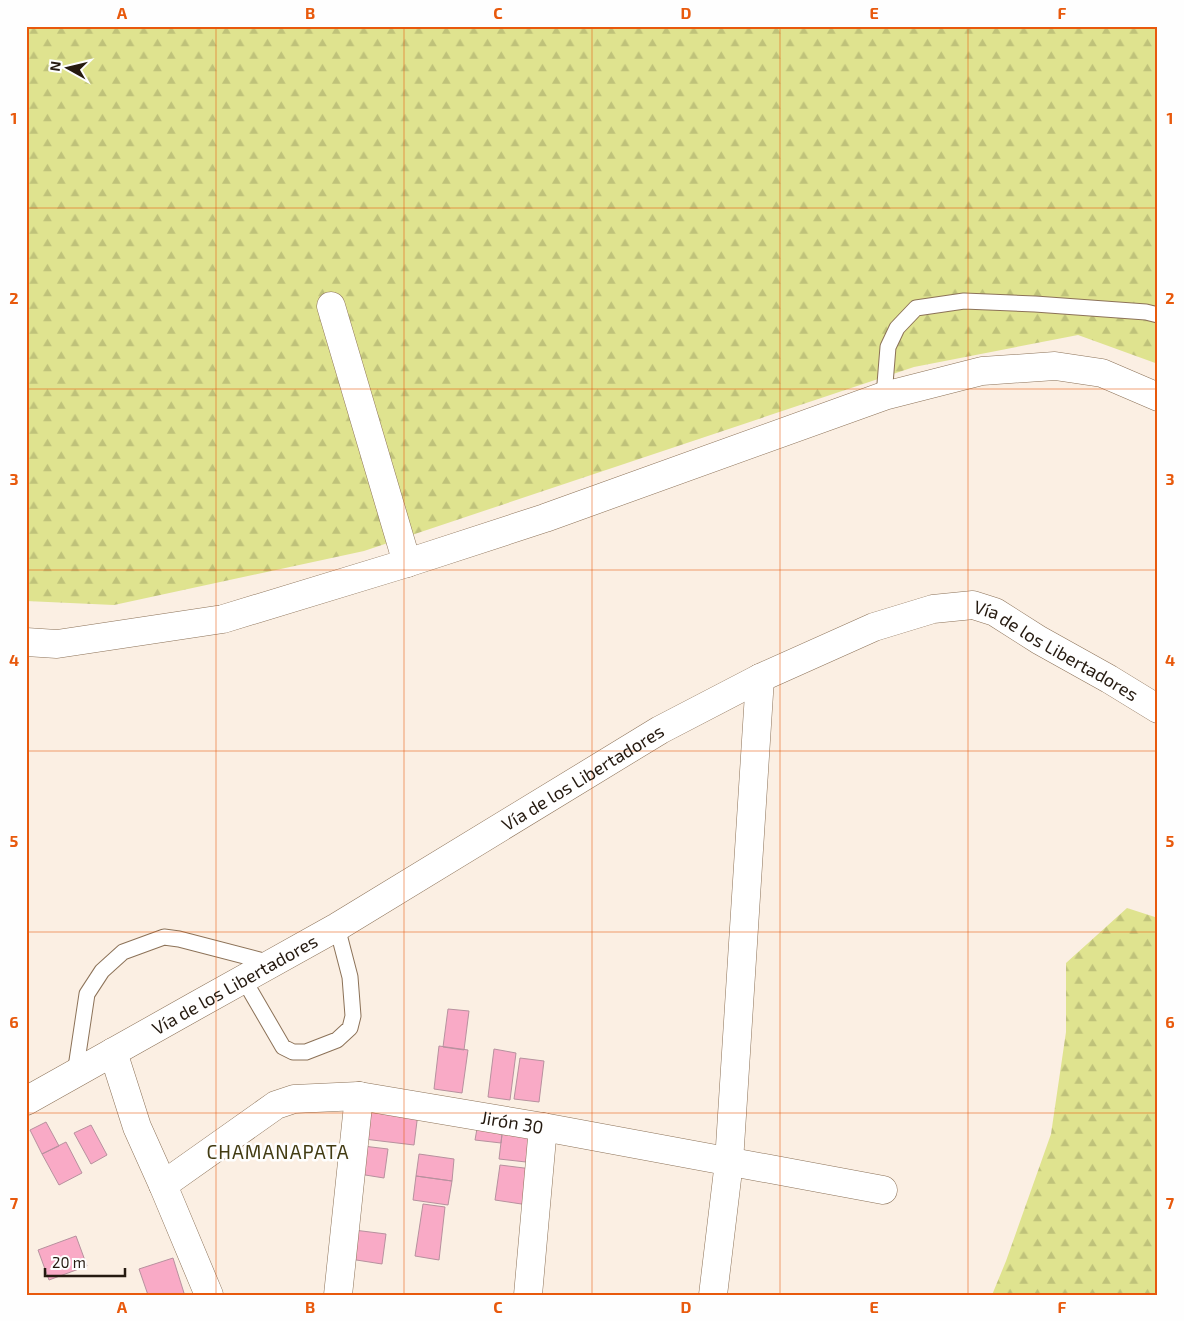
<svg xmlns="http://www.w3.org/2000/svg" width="1184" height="1321" font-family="'Exo 2',sans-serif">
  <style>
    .forest { fill: url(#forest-firs) }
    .building { fill: #f9aac6; stroke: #b7919e }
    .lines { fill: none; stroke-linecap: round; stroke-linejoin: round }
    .service-casing { stroke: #8c7258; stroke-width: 17 }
    .minor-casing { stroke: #8c7258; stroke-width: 29 }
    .trunk-casing { stroke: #8c7258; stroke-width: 29 }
    .service { stroke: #fff; stroke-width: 15 }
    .minor { stroke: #fff; stroke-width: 28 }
    .trunk { stroke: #fff; stroke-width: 28 }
    .grid { fill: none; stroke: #e8590c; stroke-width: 1; stroke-opacity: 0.55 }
    .labels { text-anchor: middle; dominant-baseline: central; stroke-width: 5; stroke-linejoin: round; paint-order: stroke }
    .street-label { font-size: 18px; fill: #251a10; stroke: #fefefe }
    .neighbourhood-label { font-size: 19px; letter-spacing: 1px; fill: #423b12; stroke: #fefefe }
    .neatline { fill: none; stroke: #e8590c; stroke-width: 2 }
    .grid-label { font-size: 16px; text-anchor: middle; font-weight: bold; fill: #e8590c }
  </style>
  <defs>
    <pattern id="forest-firs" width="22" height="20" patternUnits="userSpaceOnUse" patternTransform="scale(1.25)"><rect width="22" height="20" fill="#dfe38f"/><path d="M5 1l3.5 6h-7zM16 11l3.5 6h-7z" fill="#bfc27a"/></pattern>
  </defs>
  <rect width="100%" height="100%" fill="#fbefe3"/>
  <!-- forest -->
  <path class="forest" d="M26,26H1158V364L1078,335L914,367L364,551L114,605L26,601Z
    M1127,908L1158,918V1295H992L1006,1261L1051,1134L1066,1032V963Z"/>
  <!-- building -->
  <path class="building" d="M448,1009L469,1011L464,1050L443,1047Z
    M439,1046L468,1050L462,1093L434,1089Z
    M494,1049L516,1053L510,1100L488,1097Z
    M520,1058L544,1061L539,1102L514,1099Z
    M368,1106L418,1113L414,1145L364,1139Z
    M46,1122L59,1146L42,1154L30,1130Z
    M478,1123L503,1126L501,1143L475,1140Z
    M91,1125L107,1155L91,1164L74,1133Z
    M503,1126L539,1131L535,1163L499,1159Z
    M66,1142L82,1173L59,1185L42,1154Z
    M363,1146L388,1149L384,1178L359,1174Z
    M419,1154L454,1159L452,1181L416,1176Z
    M500,1165L532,1169L528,1205L495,1200Z
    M416,1176L452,1181L448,1205L413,1200Z
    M423,1204L445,1207L439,1260L415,1256Z
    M354,1230L386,1234L382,1264L350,1259Z
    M76,1236L87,1266L49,1280L38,1250Z
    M173,1258L184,1293L179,1295H148L139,1269Z"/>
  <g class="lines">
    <!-- service casing -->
    <g class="service-casing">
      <path id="service" d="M884,396L888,347L897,328L916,308L964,301L1035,304L1146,312L1158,315
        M244,980L283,1047L293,1052H306L337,1040L350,1028L353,1016L350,977L337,927
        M75,1074L87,994L102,971L123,952L164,937L179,939L271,963"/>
    </g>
    <!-- minor casing -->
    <g class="minor-casing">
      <g id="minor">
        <path d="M331,306L407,563"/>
        <path d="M113,1052L137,1127L163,1185L209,1295"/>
        <path id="s1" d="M163,1185L276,1105L294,1099L359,1096L543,1127L883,1190"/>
        <path d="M338,1295L359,1096"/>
        <path d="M528,1295L543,1127"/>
        <path d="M713,1295L729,1162L760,678"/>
      </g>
    </g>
    <!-- trunk casing -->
    <g class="trunk-casing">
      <g id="trunk">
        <path d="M26,642L57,644L223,619L407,563L545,518L884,396L982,371L1055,366L1102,373L1158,397"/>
        <path id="s2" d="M26,1101L197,1005L337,927L660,730L760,678L874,627L933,609L973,605L995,612L1039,640L1109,679L1158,709"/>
      </g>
    </g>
    <!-- service -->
    <use href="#service" class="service"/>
    <!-- minor -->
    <use href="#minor" class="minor"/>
    <!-- trunk -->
    <use href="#trunk" class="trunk"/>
  </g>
  <!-- grid -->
  <path class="grid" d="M216,26V1295M404,26V1295M592,26V1295M780,26V1295M968,26V1295M26,208H1158M26,389H1158M26,570H1158M26,751H1158M26,932H1158M26,1113H1158"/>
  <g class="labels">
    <!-- street labels -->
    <g class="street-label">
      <text stroke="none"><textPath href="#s2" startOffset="1169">Vía de los Libertadores</textPath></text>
      <text stroke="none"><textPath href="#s2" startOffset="644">Vía de los Libertadores</textPath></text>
      <text stroke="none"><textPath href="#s2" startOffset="239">Vía de los Libertadores</textPath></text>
      <text stroke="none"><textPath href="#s1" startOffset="378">Jirón 30</textPath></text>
    </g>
    <!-- neighbourhood labels -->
    <g class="neighbourhood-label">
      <text x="278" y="1151">CHAMANAPATA</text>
    </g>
  </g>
  <!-- border -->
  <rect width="1184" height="1321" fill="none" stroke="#fefefe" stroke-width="55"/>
  <!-- north arrow -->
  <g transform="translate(68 68) rotate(278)" stroke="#fefefe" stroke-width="4" paint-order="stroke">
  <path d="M0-4L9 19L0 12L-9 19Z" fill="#251a10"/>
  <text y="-8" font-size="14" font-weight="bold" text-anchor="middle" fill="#251a10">N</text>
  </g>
  <!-- scale -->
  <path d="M45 1268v8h80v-8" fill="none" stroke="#251a10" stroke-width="2.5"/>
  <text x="52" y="1268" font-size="15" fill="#251a10" stroke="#fefefe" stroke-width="4" paint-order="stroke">20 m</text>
  <rect x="28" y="28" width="1128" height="1266" class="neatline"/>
  <g class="grid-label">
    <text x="122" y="19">A</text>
    <text x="310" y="19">B</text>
    <text x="498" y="19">C</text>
    <text x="686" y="19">D</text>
    <text x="874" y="19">E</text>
    <text x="1062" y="19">F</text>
    <text x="14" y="124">1</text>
    <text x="1170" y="124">1</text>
    <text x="14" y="304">2</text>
    <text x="1170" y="304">2</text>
    <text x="14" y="485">3</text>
    <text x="1170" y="485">3</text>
    <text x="14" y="666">4</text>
    <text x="1170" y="666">4</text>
    <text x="14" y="847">5</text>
    <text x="1170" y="847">5</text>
    <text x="14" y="1028">6</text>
    <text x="1170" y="1028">6</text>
    <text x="14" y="1209">7</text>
    <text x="1170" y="1209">7</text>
    <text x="122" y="1313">A</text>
    <text x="310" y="1313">B</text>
    <text x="498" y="1313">C</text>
    <text x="686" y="1313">D</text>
    <text x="874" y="1313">E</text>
    <text x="1062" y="1313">F</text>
  </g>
</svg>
